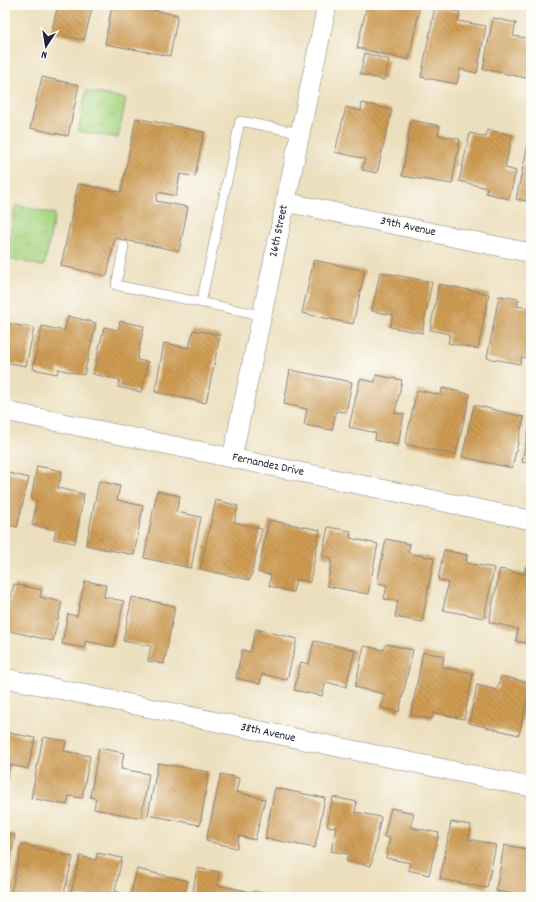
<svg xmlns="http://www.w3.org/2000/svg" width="536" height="902" font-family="Dekko,sans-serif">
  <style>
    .park { fill: url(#park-tufts); stroke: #657c5e }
    .building { fill: url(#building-back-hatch) }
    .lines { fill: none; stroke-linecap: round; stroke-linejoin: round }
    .lane-casing { stroke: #87807c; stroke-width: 10 }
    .street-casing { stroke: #87807c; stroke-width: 20 }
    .lane { stroke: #fff; stroke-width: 9 }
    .street { stroke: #fff; stroke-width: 19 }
    .labels { text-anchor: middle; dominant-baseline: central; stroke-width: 3; stroke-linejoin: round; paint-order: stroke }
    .street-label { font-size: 12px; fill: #22223b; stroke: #fdfcf7 }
  </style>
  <defs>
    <pattern id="park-tufts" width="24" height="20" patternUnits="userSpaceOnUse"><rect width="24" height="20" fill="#a8d581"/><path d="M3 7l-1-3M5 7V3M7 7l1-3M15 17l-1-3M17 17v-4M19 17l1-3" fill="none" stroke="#90b770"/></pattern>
    <pattern id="building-back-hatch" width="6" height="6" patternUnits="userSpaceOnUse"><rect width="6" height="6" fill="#cf9c53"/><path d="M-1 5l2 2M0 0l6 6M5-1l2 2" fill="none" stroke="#a87f46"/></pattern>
  </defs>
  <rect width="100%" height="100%" fill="#fdfcf7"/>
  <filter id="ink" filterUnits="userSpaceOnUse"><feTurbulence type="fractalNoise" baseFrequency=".025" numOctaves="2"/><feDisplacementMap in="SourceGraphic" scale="8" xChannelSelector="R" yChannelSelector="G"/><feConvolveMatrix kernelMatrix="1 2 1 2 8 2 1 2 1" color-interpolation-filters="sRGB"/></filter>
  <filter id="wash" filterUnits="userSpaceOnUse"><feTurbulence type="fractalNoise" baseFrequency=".012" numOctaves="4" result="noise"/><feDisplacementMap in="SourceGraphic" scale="16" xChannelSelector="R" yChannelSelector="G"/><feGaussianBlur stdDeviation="0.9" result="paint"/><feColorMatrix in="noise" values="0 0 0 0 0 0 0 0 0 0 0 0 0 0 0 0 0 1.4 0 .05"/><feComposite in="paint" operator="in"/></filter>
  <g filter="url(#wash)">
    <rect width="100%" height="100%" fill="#ecdfbd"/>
    <!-- park -->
    <path class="park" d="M86,91L126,99L118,138L78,131Z
      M16,205L55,214L44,266L5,258Z"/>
    <g id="blocks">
      <!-- building -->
      <path class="building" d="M58,5H93L84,40L51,33Z
        M112,5H126L178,15L170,56L105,44Z
        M367,5L420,6L409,60L357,48Z
        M435,7L460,12L458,21L486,26L477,73L460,69L457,84L421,77Z
        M493,18L516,23L513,36L531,39V79L483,69Z
        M365,53L389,60L384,80L360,74Z
        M42,77L79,85L68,136L30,128Z
        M362,103L392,110L377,173L362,170L365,159L335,152L346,107L361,111Z
        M136,118L204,132L195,177L180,174L176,196L158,192L156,201L188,207L179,251L115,238L107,276L61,266L78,184L121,192Z
        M411,120L440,126L438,135L460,139L452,184L402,176Z
        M487,130L512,135L505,168L516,171L509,199L486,193L487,188L459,181L470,133L486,137Z
        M530,135H531V202L516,199Z
        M314,260L365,271L353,324L302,313Z
        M380,272L432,282L422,333L390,327L393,315L372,311Z
        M439,284L489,294L478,349L448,343L450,334L430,330Z
        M499,296L519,299L517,306L531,308V359L522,357L520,364L487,358Z
        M68,316L96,323L84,375L58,369L57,374L33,369L42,326L64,331Z
        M120,321L144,326L137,360L148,362L141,392L118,387L120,380L93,374L104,327L118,330Z
        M5,323L34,328L26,366L5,362Z
        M193,330L220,335L206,403L155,392L164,343L189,348Z
        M290,370L352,382L346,412L336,411L332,430L304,425L307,409L284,404Z
        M376,375L402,380L395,413L404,414L398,445L375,440L376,433L349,427L360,379L375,382Z
        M442,388L470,394L456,455L405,444L417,390L441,395Z
        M474,405L524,417L512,468L462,457Z
        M530,425H531V464L522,462Z
        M37,466L62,471L58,488L84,494L75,543L54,539L56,530L32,525L37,500L31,499Z
        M5,472L29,478L17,527L5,524Z
        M99,481L120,486L117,500L143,506L134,555L86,545Z
        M157,491L180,496L176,512L201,517L191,568L144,558Z
        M216,500L238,506L234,522L262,529L250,580L200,569Z
        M269,520L320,530L310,582L296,579L293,592L269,586L271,575L258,572Z
        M328,527L351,531L350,538L378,544L368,594L327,586L332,558L322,556Z
        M386,539L410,544L408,553L434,558L422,622L395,617L398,601L384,599L387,585L377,583Z
        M444,550L467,555L466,563L494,568L484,618L443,610L448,582L438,580Z
        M526,567L531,568V644L516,641L518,629L489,622L500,569L525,574Z
        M85,581L106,585L104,597L124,601L114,647L85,641L84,648L62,644L68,614L77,616Z
        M14,584L42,590L40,597L62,602L53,641L5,630V622Z
        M132,597L175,606L164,664L148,661L151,646L123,641Z
        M256,629L297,639L287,680L262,674L260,684L236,678L242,650L250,652Z
        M314,641L355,650L346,687L326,682L322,696L294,690L301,662L309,664Z
        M386,644L413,650L399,712L381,708L385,694L355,687L364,646L384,650Z
        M423,652L444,656L442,667L473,673L464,719L434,713L432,719L411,715Z
        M501,676L531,683L519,735L469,723L477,685L497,690Z
        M5,732L35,738L28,769L10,765L6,783Z
        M43,737L66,741L64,751L90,756L82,798L69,796L67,805L31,798Z
        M99,748L124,753L121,769L149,774L141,818L94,809L96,798L90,797Z
        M158,763L209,772L200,825L148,815Z
        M221,774L239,778L236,792L265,799L255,840L239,836L237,848L206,841Z
        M275,788L325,798L315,848L265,838Z
        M333,797L357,802L355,812L381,817L371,866L346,861L348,854L331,851L336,827L327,826Z
        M391,808L414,813L410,827L439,833L429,875L408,870L410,863L386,858L390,838L384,837Z
        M451,822L471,825L469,839L496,845L487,888L440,879Z
        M5,833L15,835L6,882H5Z
        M529,838H531V897L496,891L504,845L527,849Z
        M22,844L73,857L63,897H10Z
        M97,853L122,858L115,891L125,894L124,897H70L80,856L96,860Z
        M197,868L219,872L216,885L246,891L245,897H192Z
        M137,869L188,881L184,897H130Z
        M253,891L276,896V897H252Z"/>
    </g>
  </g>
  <g filter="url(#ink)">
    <use href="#blocks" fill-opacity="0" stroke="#87807c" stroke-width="1"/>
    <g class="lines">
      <!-- lane casing -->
      <g class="lane-casing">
        <path id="lane" d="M124,246L116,285L262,315
          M201,303L240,121L300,133"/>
      </g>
      <!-- street casing -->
      <g class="street-casing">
        <path id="street" d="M285,202L531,253
          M5,411L531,520
          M232,458L327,5
          M5,678L531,787"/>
      </g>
      <!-- lane -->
      <use href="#lane" class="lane"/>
      <!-- street -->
      <use href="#street" class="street"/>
    </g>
  </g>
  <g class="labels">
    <!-- street labels -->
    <g class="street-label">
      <text transform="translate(408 227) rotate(12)">39th Avenue</text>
      <text transform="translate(279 231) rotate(-78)">26th Street</text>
      <text transform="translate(268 465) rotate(12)">Fernandez Drive</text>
      <text transform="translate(268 733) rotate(12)">38th Avenue</text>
    </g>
  </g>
  <!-- margin -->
  <rect width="536" height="902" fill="none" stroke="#fdfcf7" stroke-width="20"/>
  <!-- north arrow -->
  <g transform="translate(46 46) rotate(192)" stroke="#fdfcf7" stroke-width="3" paint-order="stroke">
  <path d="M0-3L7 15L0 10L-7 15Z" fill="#22223b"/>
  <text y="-6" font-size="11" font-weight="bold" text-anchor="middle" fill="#22223b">N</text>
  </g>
</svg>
